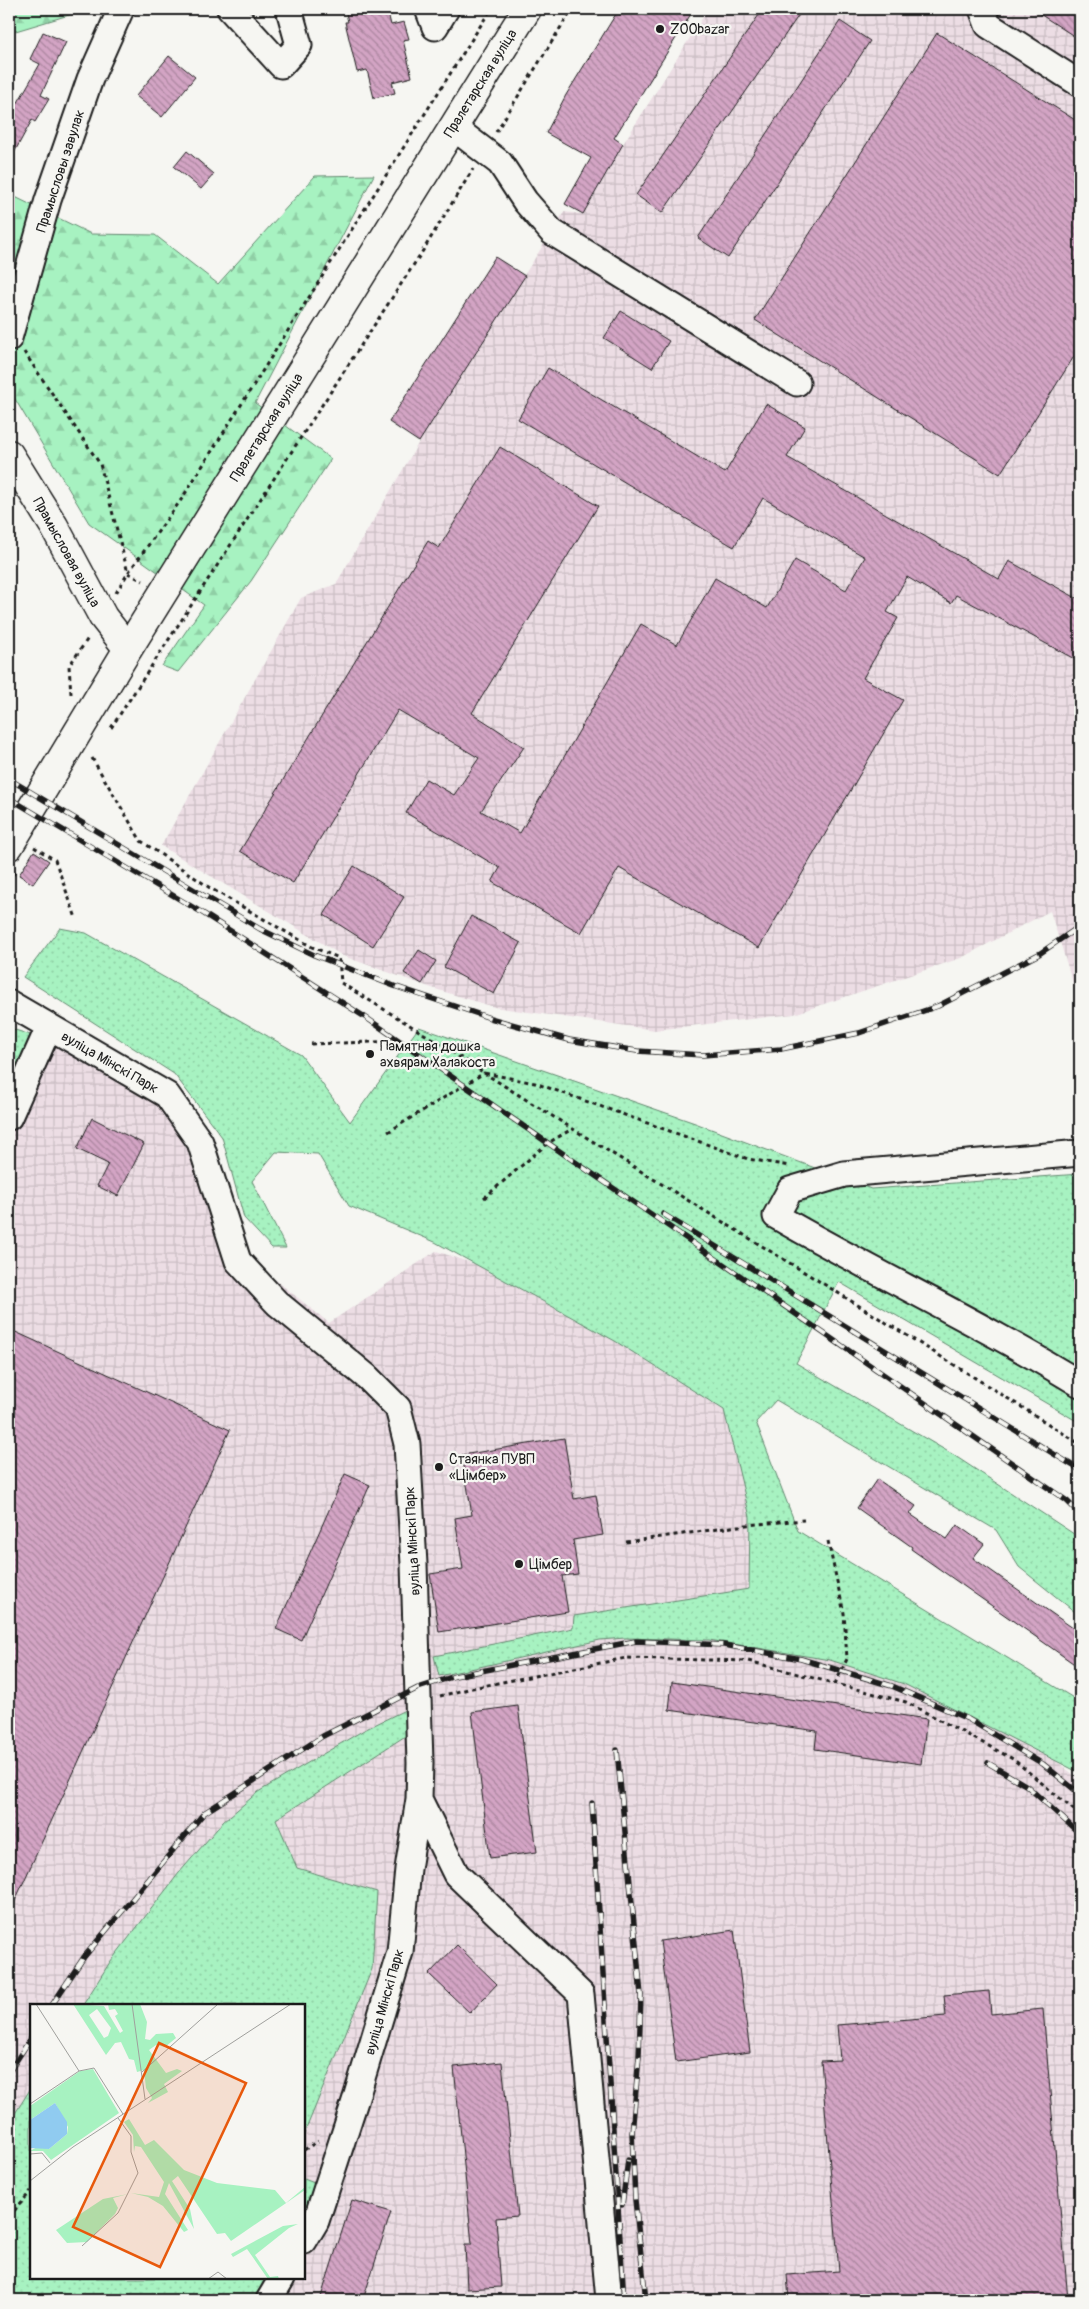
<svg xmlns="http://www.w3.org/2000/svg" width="1089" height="2309" viewBox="0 0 1089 2309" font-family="Pangolin,sans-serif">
<defs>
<pattern id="industrial-grid" width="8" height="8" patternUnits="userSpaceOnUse" patternTransform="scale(1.25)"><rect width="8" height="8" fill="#ecdde4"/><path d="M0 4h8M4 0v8" fill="none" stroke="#cabdc3"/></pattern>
<pattern id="grass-dots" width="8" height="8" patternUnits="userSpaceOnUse" patternTransform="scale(1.25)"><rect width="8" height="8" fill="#a7f2c1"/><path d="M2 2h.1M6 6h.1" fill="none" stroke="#8fcfa5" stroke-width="1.8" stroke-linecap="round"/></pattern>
<pattern id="forest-firs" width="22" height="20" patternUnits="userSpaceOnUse" patternTransform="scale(1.25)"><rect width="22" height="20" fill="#a7f2c1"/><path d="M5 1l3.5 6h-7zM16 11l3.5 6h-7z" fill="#8fcfa5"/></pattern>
<pattern id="building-back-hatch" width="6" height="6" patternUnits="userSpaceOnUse" patternTransform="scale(1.25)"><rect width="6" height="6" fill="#d3a4c4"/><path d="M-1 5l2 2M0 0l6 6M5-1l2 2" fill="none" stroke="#aa859e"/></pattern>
</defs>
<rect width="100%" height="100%" fill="#f6f6f2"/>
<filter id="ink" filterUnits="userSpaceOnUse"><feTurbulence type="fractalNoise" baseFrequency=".02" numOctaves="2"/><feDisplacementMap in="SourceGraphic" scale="10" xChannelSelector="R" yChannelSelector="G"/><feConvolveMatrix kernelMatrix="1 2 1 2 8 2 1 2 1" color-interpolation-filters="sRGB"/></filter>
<g filter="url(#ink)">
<path fill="url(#industrial-grid)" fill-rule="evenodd" d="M 708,9 L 1080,9 L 1080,1005 L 1050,911 L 961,958 L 794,1014 L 655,1030 L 494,1007 L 432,988 L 343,956 L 161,846 L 301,598 L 336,584 L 419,442 L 564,212 L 583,214 L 623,144 Z
M 57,1019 L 164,1078 L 205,1134 L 247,1257 L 329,1323 L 436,1251 L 513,1277 L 731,1397 L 752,1455 L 762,1620 L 1003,1718 L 1080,1780 L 1080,2300 L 9,2300 L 9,1165 L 11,1160 L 9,1158 L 9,1133 L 28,1079 ZM 31,2005 L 304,2005 L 304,2278 L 31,2278 Z"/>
<path fill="url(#grass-dots)" stroke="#62876e" d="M 60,928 L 86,933 L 301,1055 L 350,1122 L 419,1027 L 695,1123 L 871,1189 L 1080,1174 L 1080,1423 L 839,1282 L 796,1363 L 952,1454 L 1080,1538 L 1080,1616 L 1019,1567 L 996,1530 L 776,1400 L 756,1422 L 798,1531 L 1080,1702 L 1080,1773 L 904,1684 L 830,1660 L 709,1640 L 625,1638 L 600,1640 L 439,1676 L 434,1656 L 573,1628 L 574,1616 L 749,1589 L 750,1517 L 724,1410 L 615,1341 L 435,1242 L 349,1206 L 318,1154 L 276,1152 L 252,1181 L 286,1248 L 272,1248 L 244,1218 L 222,1137 L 174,1074 L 23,977 Z
M 9,1028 L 40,1038 L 9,1097 Z
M 407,1709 L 407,1735 L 276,1819 L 297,1868 L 377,1892 L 372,1969 L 304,2134 L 304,2005 L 83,2005 L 110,1962 L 179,1873 L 223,1822 L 258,1792 L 364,1730 Z
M 31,2088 L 31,2278 L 276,2278 L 265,2300 L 9,2300 L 9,2123 Z
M 304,2179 L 322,2186 L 304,2223 Z"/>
<path fill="url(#forest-firs)" stroke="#62876e" d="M 9,9 L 89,9 L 9,33 Z
M 374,175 L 255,403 L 331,459 L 251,581 L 178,672 L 162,666 L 204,605 L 89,523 L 9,389 L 9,194 L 91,234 L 155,235 L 218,284 L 315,176 Z"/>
<path fill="url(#building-back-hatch)" stroke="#1c1c1c" d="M 345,9 L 387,9 L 391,25 L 404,22 L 409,39 L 403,40 L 412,77 L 392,82 L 395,93 L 374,98 L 367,70 L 357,72 L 345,22 L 348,22 Z
M 619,9 L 694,9 L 614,138 L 623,144 L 583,214 L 565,204 L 591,158 L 546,133 L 566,95 Z
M 763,9 L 803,9 L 662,213 L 636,195 Z
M 1032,9 L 1080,9 L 1080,40 Z
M 840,21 L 870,41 L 728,258 L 698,238 Z
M 43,32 L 66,42 L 41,95 L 49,99 L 35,122 L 32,120 L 9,162 L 9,118 L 40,64 L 30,59 Z
M 937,33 L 1080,123 L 1080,347 L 1000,474 L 755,320 Z
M 169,56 L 195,77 L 162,117 L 136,96 Z
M 187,151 L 214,174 L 201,189 L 174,167 Z
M 495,257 L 525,276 L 419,442 L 389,422 Z
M 621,311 L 669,341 L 652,368 L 604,338 Z
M 548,368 L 725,473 L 766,404 L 805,427 L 787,457 L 999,579 L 1009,561 L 1080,600 L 1080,662 L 956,595 L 951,603 L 907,577 L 887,612 L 898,618 L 863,678 L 903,700 L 759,948 L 619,868 L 581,933 L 492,882 L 500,868 L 406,813 L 426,779 L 454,795 L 479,758 L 398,710 L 293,883 L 240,851 L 428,541 L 439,548 L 500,447 L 598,506 L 472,713 L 524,747 L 481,811 L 520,833 L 641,624 L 677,645 L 715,578 L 767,608 L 795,560 L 846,590 L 865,557 L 763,498 L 734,547 L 518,419 Z
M 34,851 L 49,861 L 33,884 L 19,875 Z
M 354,866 L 404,897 L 373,946 L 324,915 Z
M 471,916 L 521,943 L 494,994 L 444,967 Z
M 419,950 L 436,961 L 422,984 L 404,973 Z
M 92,1118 L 144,1144 L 118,1196 L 97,1186 L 108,1164 L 77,1149 Z
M 9,1329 L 230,1430 L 9,1914 Z
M 564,1438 L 574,1499 L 596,1495 L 603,1535 L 573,1540 L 578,1574 L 562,1576 L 568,1612 L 439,1632 L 430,1574 L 463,1569 L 455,1518 L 472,1515 L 462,1455 Z
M 345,1474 L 370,1485 L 301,1640 L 276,1629 Z
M 877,1479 L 916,1506 L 910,1514 L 947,1539 L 957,1525 L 984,1544 L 973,1558 L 1080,1633 L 1080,1668 L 911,1549 L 912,1547 L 857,1508 Z
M 672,1682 L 927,1719 L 921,1764 L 815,1749 L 817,1731 L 669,1710 Z
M 518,1706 L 537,1852 L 490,1858 L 472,1712 Z
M 734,1930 L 750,2052 L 676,2062 L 660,1941 Z
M 457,1945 L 497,1984 L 470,2013 L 429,1974 Z
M 989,1991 L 991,2014 L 1043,2009 L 1068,2300 L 789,2300 L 787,2275 L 839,2271 L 821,2061 L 840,2060 L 837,2025 L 946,2016 L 944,1995 Z
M 502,2062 L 518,2216 L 496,2218 L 501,2287 L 467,2289 L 465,2244 L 472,2244 L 454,2067 Z
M 352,2200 L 391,2212 L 363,2300 L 320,2300 Z"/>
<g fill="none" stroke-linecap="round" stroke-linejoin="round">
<defs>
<path id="minor" d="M 230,9 L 281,65 L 299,45 L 289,9
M 428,9 L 435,27 L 446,9
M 982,9 L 988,25 L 1080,84
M 453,127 L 500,163 L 525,201 L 552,232 L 797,383
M 9,338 L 48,200 L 90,79 L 121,9
M 9,1003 L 167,1095 L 200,1142 L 238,1261 L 277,1303 L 367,1377 L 398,1408 L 407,1444 L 414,1564 L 420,1763 L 419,1799 L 408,1869 L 400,1952 L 356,2098 L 316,2221 L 304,2241
M 9,1117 L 49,1027
M 1080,1153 L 844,1174 L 790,1190 L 776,1216 C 876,1274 981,1323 1080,1384
M 419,1799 L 456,1874 L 581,1994 L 609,2300
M 269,2300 L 282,2278"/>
<path id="major" d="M 9,454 L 54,526 L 103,617 L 128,649
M 9,846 L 128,649 L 527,9"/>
</defs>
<use href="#minor" stroke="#1c1c1c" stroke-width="29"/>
<use href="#major" stroke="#1c1c1c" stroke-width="31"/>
<path stroke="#1c1c1c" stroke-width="3" stroke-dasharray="4 4" stroke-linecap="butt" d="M 496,132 L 572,9
M 24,352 L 100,464 L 128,573 L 143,581
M 116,593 L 128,573 L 181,500 L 491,9
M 71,694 L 69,666 L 89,637
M 111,728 L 422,252 L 473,169
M 92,758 L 141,841 L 210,888 L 312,947 L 339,958 L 341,983 L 434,1040
M 34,847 L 55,860 L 76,918
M 9,882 L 17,868
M 311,1044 L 434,1040 L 484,1073 L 535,1083 L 748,1159 L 790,1166
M 388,1132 L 484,1073 C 681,1198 882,1318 1080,1444
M 484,1198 L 548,1143 L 572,1129
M 828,1541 L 844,1613 L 847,1659 L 835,1684
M 626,1542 L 746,1525 L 804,1520
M 440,1696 L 472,1688 L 626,1658 L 748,1661 L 906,1702 L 1013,1759 L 1080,1815
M 304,2150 L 318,2141
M 9,2217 L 31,2191"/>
<use href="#minor" stroke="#f6f6f2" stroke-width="25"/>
<use href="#major" stroke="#f6f6f2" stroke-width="28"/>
<defs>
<path id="rail" d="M 9,779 L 260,929 L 314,955 L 394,986 L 490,1018 L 569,1040 L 637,1051 L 703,1055 L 781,1049 L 859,1033 L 938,1006 L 1039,954 L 1080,926
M 9,798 L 201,912 L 368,1019 L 1067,1501 L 1080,1514
M 663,1214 L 1080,1470
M 617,1750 L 641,1995 L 639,2057 L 632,2133 L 635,2200 L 646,2300
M 988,1763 L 1027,1786 L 1080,1834
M 592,1803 L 624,2300
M 52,2005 L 84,1957 L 204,1813 L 323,1736 L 418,1688 L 455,1676 L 636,1641 L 724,1645 L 801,1659 L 892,1686 L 968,1719 L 1043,1764 L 1080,1794
M 9,2072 L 31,2038
M 622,2205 L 628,2160"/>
</defs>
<use href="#rail" stroke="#1c1c1c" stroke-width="5.5"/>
<use href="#rail" stroke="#f6f6f2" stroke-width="4" stroke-dasharray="11" stroke-linecap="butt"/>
</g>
</g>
<g fill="#1c1c1c" stroke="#f6f6f2" stroke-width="2">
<circle cx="660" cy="29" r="5"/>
<circle cx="370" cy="1054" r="5"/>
<circle cx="439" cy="1467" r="5"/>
<circle cx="519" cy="1564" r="5"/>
</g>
<g text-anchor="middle" stroke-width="4.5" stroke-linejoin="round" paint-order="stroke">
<g font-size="14" fill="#1c1c1c" stroke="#f6f6f2" text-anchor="start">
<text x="670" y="34">ZOObazar</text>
<text x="380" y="1051">Памятная дошка<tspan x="380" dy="16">ахвярам Халакоста</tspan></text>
<text x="449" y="1464">Стаянка ПУВП<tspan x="449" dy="16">«Цімбер»</tspan></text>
<text x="529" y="1569">Цімбер</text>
</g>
<g font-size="14" fill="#1c1c1c" stroke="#f6f6f2">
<text transform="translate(480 83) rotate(-58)" y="5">Пралетарская вуліца</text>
<text transform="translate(60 171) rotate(-72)" y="5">Прамысловы завулак</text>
<text transform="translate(266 427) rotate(-58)" y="5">Пралетарская вуліца</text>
<text transform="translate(67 552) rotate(61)" y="5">Прамысловая вуліца</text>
<text transform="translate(110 1062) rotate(30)" y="5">вуліца Мінскі Парк</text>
<text transform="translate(412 1541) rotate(-93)" y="5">вуліца Мінскі Парк</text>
<text transform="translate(384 2002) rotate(-74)" y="5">вуліца Мінскі Парк</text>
</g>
</g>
<g transform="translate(30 2004)">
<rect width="275" height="275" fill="#f6f6f2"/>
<path d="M 99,115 L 115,141 L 124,136 L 154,166 L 187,179 L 245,186 L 256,199 L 275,183 L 275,186 L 201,237 L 195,229 L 187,230 L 148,172 L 142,177 L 160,205 L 164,225 L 139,179 L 135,190 L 158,226 L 154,228 L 133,202 L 118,193 L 101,189 L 129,193 L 134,178 L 111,143 L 105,142 L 104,148 L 103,131 L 94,118 ZM 98,190 L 83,194 L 88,204 L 85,210 L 57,238 L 37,239 L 26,226 L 73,195 ZM 268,220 L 259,224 L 225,251 L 240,273 L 248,272 L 249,275 L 238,275 L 217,245 L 203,253 L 201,250 L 253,222 Z" fill="#a7f2c1"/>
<path d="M 43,0 L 74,2 L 90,29 L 93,27 L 85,12 L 88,10 L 85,5 L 79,6 L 78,0 L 110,0 L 117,18 L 115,35 L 120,36 L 126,30 L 143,29 L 146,34 L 135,43 L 126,41 L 119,46 L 136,69 L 147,65 L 152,67 L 134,80 L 138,88 L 118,99 L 122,94 L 116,84 L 114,66 L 107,68 L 104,56 L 99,55 L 91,38 L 85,39 L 76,51 ZM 67,5 L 81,24 L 78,32 L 74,34 L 59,11 Z" fill="#a7f2c1" fill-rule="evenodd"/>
<path d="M 63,65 L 89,109 L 21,156 L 13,147 L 0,147 L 9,142 L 19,145 L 37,130 L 38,123 L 25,99 L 0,116 L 0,102 L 50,67 Z" fill="#a7f2c1"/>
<path d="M 25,99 L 37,118 L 37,130 L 19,145 L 0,144 L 0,116 Z" fill="#90cbf0"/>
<path fill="none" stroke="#9f9f9c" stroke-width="1" d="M 6,0 L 49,67 L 64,64 L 93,110M 102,0 L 115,95M 112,68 L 188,0M 0,100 L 49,67M 0,150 L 12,149 L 20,159M 0,177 L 43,143 L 261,0M 52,242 L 88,209 L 108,169 L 101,148 L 101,132 L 88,114M 178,275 L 188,268 L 197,275"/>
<path fill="#e8590c" fill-opacity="0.15" stroke="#e8590c" stroke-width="2.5" d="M 129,39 L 216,79 L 130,263 L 43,223 Z"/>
<rect width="275" height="275" fill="none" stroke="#1c1c1c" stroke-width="2.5"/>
</g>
<rect width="1089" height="2309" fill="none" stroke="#f6f6f2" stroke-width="30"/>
<rect x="15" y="15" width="1059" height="2279" fill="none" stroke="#1c1c1c" stroke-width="2" filter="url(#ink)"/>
</svg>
